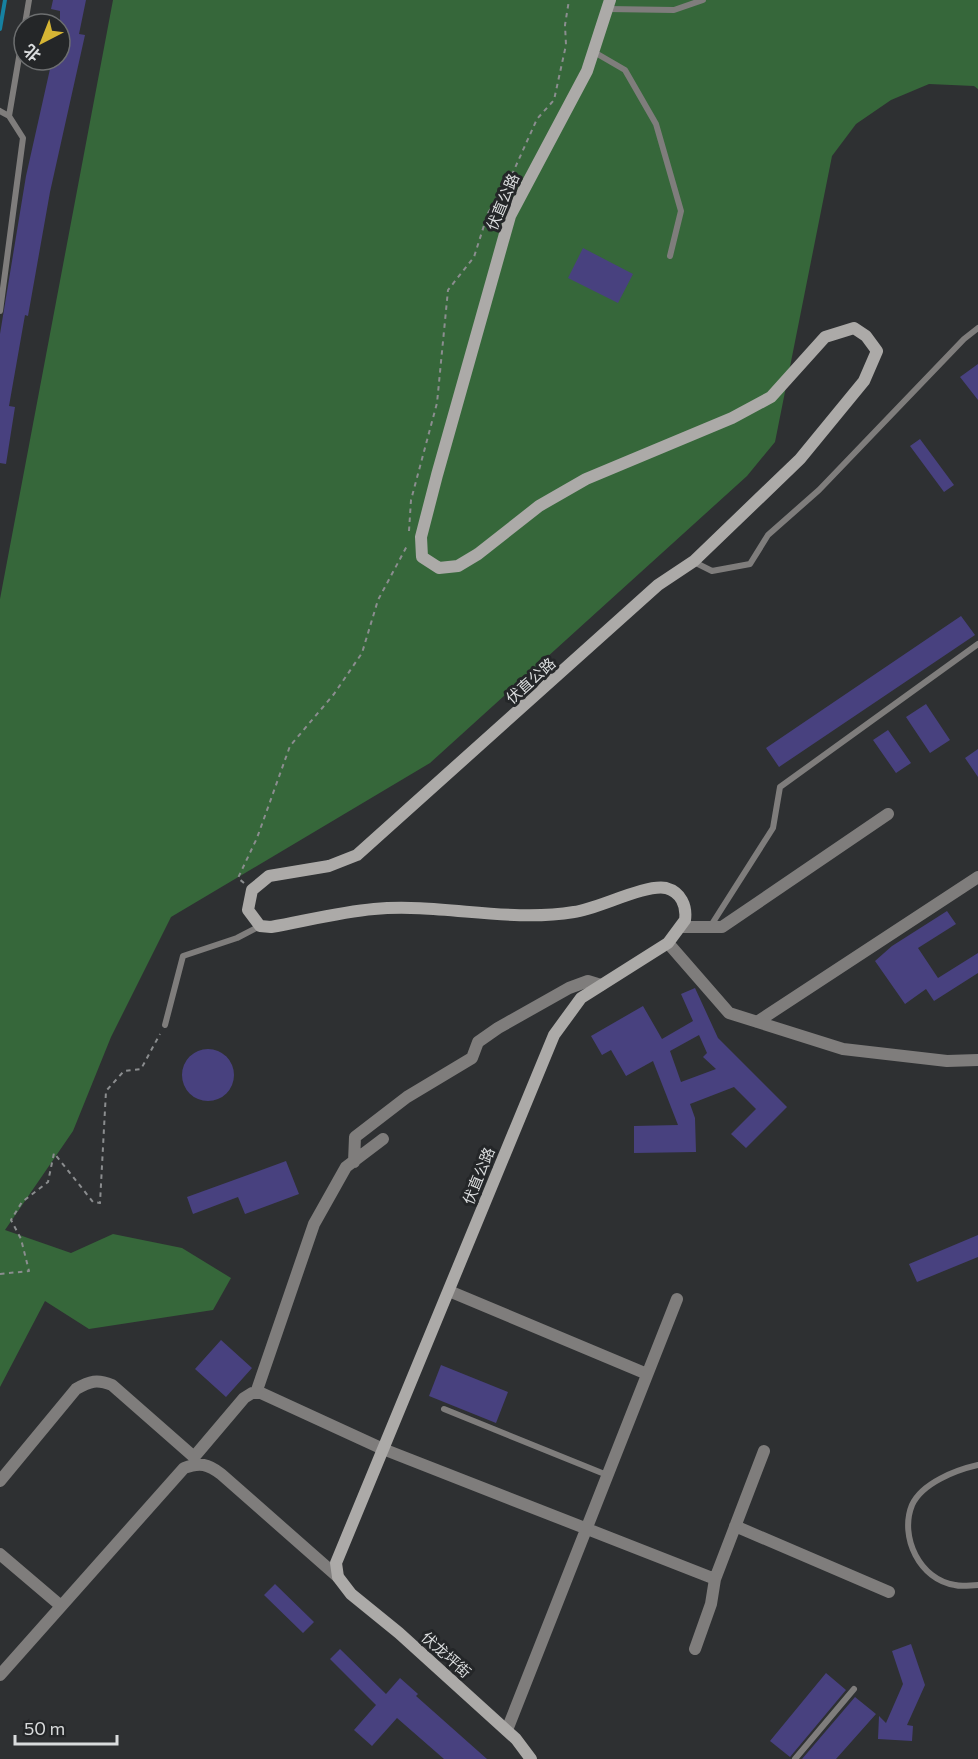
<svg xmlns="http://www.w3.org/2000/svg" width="978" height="1759" viewBox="0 0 978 1759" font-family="Commissioner,'Noto Sans SC',sans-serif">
<rect width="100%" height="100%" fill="#2e3032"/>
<path fill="#36673a" d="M 113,0 L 978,0 L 978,89 L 974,86 L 929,84 L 891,100 L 856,124 L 832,156 L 775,442 L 747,476 L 430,763 L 171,917 L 111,1037 L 73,1131 L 5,1230 L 71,1253 L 113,1234 L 182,1248 L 231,1278 L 213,1310 L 89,1329 L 45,1301 L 0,1387 L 0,599 Z"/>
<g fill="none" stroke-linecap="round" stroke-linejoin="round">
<path stroke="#1681a1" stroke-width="4" d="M 0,29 L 5,0"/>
</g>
<path fill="#48417f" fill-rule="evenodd" d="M 53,0 L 86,0 L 79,34 L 85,35 L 50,192 L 28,316 L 25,315 L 9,406 L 15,407 L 6,464 L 0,463 L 0,334 L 26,176 L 52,60 L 60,60 L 60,11 L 51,9 Z
M 583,248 L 633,274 L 618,303 L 568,278 Z
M 978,364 L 978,400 L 960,377 Z
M 920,439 L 954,485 L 944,492 L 910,446 Z
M 961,616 L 975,635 L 779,767 L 766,748 Z
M 926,704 L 950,740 L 930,753 L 906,717 Z
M 888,730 L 911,763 L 896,773 L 873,740 Z
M 978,749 L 978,777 L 965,758 Z
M 947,911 L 956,924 L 918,948 L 938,978 L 978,953 L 978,973 L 934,1001 L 926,989 L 905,1004 L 875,961 L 892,946 Z
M 695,988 L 718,1038 L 787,1107 L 746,1148 L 731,1134 L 756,1109 L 734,1087 L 690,1104 L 695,1118 L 696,1152 L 634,1153 L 634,1126 L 678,1125 L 653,1061 L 626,1076 L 611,1050 L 602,1055 L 591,1036 L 643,1006 L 662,1039 L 693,1021 L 681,994 ZM 699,1035 L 707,1053 L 703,1057 L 716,1069 L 681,1082 L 670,1051 Z
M182 1075a26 26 0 1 1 52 0a26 26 0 1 1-52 0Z
M 286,1161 L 299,1194 L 245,1214 L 238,1197 L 193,1214 L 187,1197 Z
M 978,1235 L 978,1257 L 917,1282 L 909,1264 Z
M 221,1340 L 252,1368 L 226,1397 L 195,1369 Z
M 441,1365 L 508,1392 L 496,1423 L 429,1396 Z
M 275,1584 L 314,1622 L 303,1633 L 264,1595 Z
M 911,1644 L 925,1685 L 907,1725 L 913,1726 L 912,1741 L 878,1739 L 879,1716 L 886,1723 L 903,1684 L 892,1651 Z
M 340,1649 L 386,1694 L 400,1678 L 418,1694 L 416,1696 L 487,1759 L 444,1759 L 397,1718 L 372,1746 L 354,1730 L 376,1705 L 330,1659 Z
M 826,1673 L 846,1690 L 790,1757 L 770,1741 Z
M 855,1697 L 876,1714 L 836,1759 L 802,1759 Z"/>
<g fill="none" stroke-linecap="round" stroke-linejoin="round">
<path stroke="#8b8d8f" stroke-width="2" stroke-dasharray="4.5 4.5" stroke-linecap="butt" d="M 409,531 L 411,500 L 437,403 L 448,290 L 474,257 L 488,213 L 510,179 L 537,119 L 554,100 L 566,45 L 565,25 L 569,0
M 244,883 L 238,878 L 257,838 L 290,746 L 334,694 L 362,653 L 378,600 L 408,544
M 0,1274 L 29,1271 L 21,1239 L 11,1220 L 22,1202 L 48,1182 L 54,1153 L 93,1202 L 100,1203 L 106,1091 L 124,1071 L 141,1069 L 160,1034"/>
<path stroke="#7f7d7c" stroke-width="6" d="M 608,9 L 674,10 L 703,0
M 25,24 L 29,0
M 594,52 L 625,70 L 656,124 L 681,211 L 670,256
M 0,111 L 9,116 L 24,28
M 0,311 L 23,138 L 9,116
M 694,562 L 712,571 L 750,564 L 768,535 L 819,490 L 964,339 L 978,328
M 710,927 L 773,828 L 780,787 L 978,644
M 165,1025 L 183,956 L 237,938 L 260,926
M 444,1409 L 607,1475
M 978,1465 C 956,1470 922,1483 912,1505 C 899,1537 920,1580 955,1585 C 962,1587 971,1585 978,1585
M 795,1759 L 854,1689"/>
<path stroke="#7f7d7c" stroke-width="12" d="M 682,927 L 722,927 L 888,814
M 668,943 L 729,1013 L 843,1049 L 947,1061 L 978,1060
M 757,1022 L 978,877
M 354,1162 L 355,1137 L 407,1097 L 472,1058 L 478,1042 L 498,1028 L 569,988 L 588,981 L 601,985
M 449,1291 L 647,1374
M 256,1393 L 314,1224 L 346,1167 L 383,1139
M 195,1464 L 194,1457 L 244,1398 L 252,1393 L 261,1393 L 383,1449 L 715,1579 L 764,1451
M 0,1481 L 76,1389 C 90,1381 97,1379 112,1385 L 194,1457
M 735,1526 L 889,1592
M 0,1554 L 61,1606
M 695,1649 L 711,1604 L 715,1579
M 0,1675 L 184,1468 C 200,1462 208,1464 221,1474 L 338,1577
M 507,1730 L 677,1299"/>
<path stroke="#acaaa8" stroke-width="12" d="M 531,1759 L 516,1739 L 399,1633 L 351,1594 L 338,1577 L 336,1563 L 554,1035 L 581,998 L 668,943 L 685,920 C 687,906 681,892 666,888 C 644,884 598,909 574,912 C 508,923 441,903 374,909 C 340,912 305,921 271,927 L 260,926 L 248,910 L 252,890 L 269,876 L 329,866 L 357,855 L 658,585 L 694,561 L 800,459 L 864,381 L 877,351 L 866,336 L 854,328 L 825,337 L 771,397 L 732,418 L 586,479 L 539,506 L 478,554 L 458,566 L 439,568 L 422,557 L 421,537 L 437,475 L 510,216 L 587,71 L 610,0"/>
</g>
<g text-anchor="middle" stroke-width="6" stroke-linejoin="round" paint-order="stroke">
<g font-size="15" fill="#dadcdd" stroke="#242628">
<text transform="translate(503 202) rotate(-67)" y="5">伏直公路</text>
<text transform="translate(531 681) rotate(-42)" y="5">伏直公路</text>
<text transform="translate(479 1176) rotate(-68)" y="5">伏直公路</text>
<text transform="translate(446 1655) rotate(42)" y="5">伏龙坪街</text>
</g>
</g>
<g transform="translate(42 42) rotate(222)"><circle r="28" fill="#242628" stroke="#6d6f70" stroke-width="1.5"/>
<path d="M0-4.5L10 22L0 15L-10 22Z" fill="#d6b534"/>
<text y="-9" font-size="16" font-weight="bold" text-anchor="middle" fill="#dadcdd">北</text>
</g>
<path d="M15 1735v9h102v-9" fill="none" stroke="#dadcdd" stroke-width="3"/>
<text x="24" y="1735" font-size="18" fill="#dadcdd" stroke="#242628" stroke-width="4.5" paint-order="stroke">50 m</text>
</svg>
